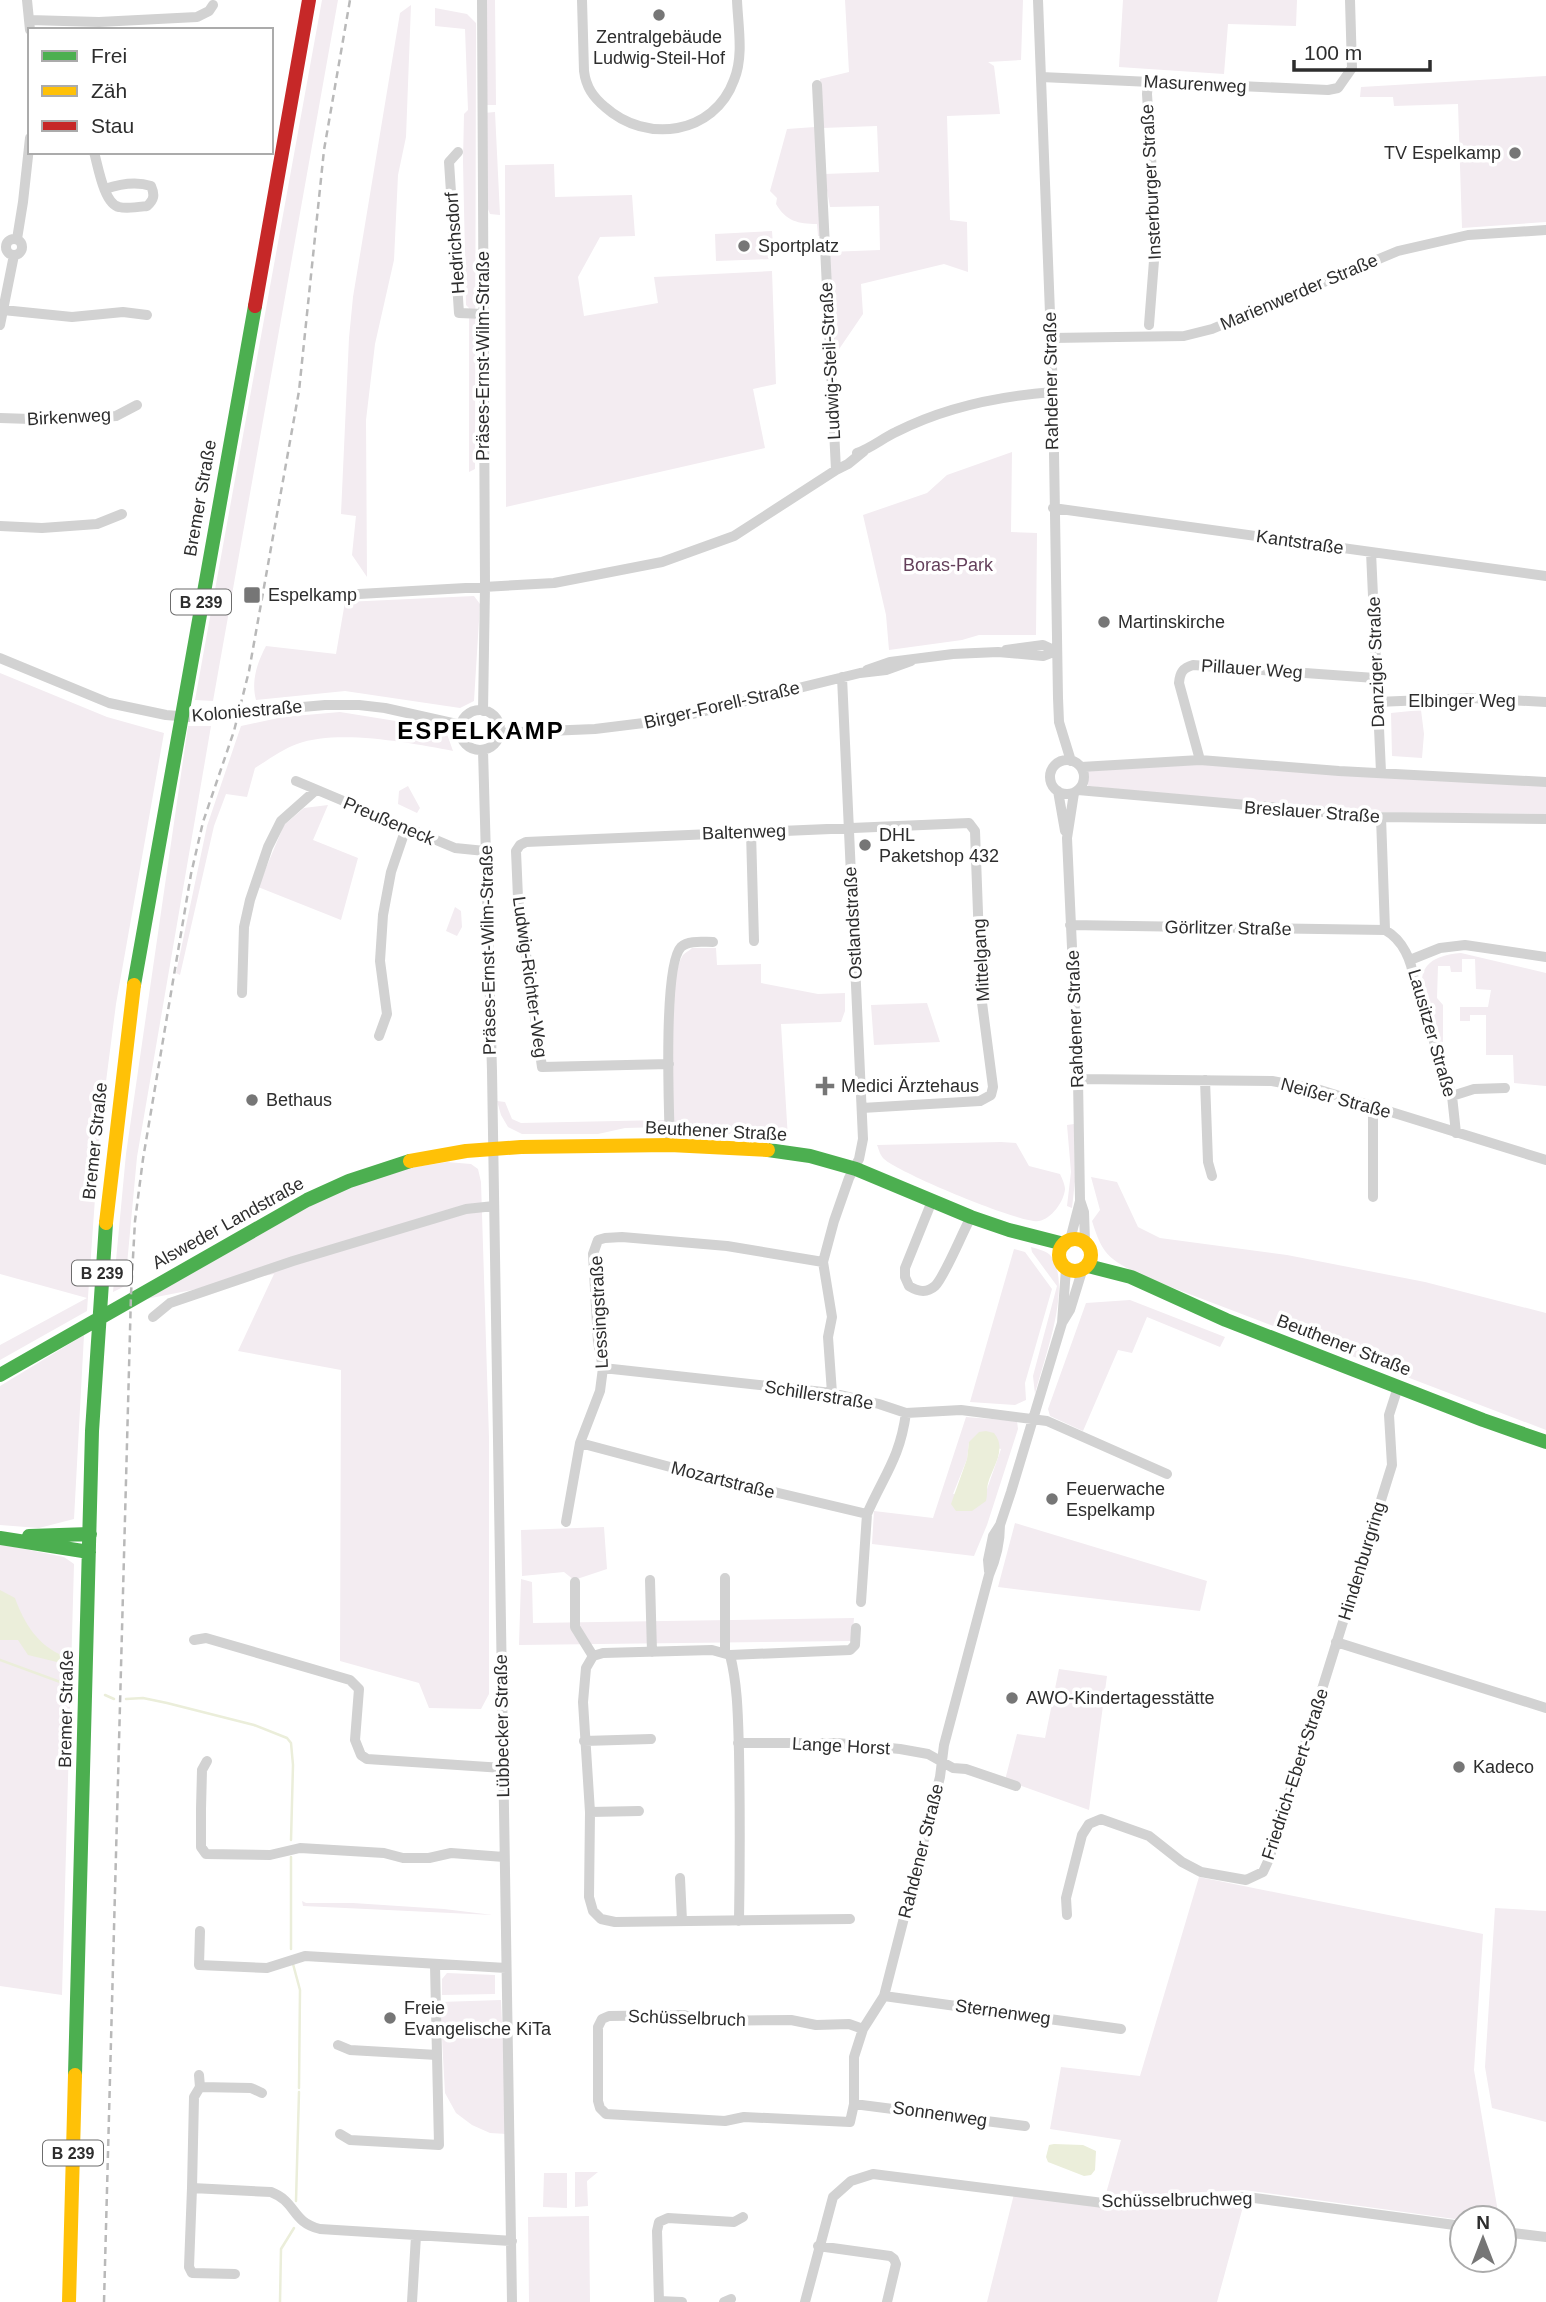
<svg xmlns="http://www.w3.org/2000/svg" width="1546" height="2302" viewBox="0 0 1546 2302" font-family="Helvetica,sans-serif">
<rect width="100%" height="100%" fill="#fff"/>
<path fill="#f3ecf1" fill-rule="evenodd" d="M 322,0 L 338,0 L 213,701 L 195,700 Z
M 487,0 L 495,0 L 496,105 L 485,105 Z
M 845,0 L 1023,0 L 1021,60 L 988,62 L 994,66 L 1000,114 L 947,116 L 950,220 L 967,222 L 968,272 L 944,264 L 861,284 L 863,314 L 833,358 L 828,252 L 880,250 L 879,206 L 830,207 L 824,174 L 879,172 L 877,126 L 822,128 L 820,79 L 849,72 Z
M 1123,0 L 1297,0 L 1296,26 L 1228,24 L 1224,74 L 1119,67 Z
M 411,5 L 406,137 L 398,175 L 394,260 L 375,344 L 366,420 L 367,577 L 352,555 L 356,516 L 341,514 L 349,338 L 353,297 L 400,13 Z
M 435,8 L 467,14 L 476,23 L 475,469 L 469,472 L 469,308 L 466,305 L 463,161 L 464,114 L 468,110 L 465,29 L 435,26 Z
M 1546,76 L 1546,222 L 1462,228 L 1458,104 L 1394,106 L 1393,97 L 1360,97 L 1361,87 Z
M 495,112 L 500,215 L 490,214 L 488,209 L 484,113 Z
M 815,127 L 823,236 L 818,236 L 817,224 C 798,224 786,221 776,204 L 777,198 L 770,191 L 787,129 Z
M 554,164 L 555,197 L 632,195 L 635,236 L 600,237 L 578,277 L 584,316 L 658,303 L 654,277 L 772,271 L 776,384 L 753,389 L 765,448 L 506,507 L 505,165 Z
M 772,231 L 774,259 L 716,261 L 715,234 Z
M 1012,452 L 1011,532 L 1037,533 L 1036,635 L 979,635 L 962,640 L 889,650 L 886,615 L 863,515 L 927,493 L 947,475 Z
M 474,596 L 480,604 L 474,701 L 460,708 L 345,691 L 256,700 C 251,681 257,663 266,646 L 336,654 L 345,602 Z
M 0,673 L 107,717 L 164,733 L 116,1004 L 100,1128 L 87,1311 L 0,1360 L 0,1345 L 87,1298 L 0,1274 Z
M 1421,710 L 1424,734 L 1422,758 L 1392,756 L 1391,713 Z
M 340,712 L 402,722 L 447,734 L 453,751 C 410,743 339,729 297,744 C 283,749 268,760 255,768 L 247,797 L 226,794 L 214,826 L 180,975 L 176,973 L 207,826 L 241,726 L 283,717 Z
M 188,726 L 211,726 L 137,1157 L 125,1286 L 113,1292 L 126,1154 Z
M 1196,763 L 1546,785 L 1546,814 L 1348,812 L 1088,786 L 1088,769 Z
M 408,786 L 420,808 L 417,813 L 398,804 L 399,791 Z
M 328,805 L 313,840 L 358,858 L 341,920 L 258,887 L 284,825 L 304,808 Z
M 455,907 L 461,911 L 462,927 L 457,936 L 446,931 Z
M 692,948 L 716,948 L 717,965 L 761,964 L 761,983 L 818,994 L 845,993 L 845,1011 L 841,1022 L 781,1024 L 788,1139 L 673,1129 C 673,1094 666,981 683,955 C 685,953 690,950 692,948 Z
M 1461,953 L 1546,973 L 1546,1086 L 1514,1083 L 1513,1055 L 1486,1055 L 1486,1015 L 1470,1015 L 1470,1021 L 1460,1021 L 1460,1007 L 1488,1007 L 1491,990 L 1476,989 L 1475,959 L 1462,959 L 1462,972 L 1451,972 L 1450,966 L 1438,966 L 1437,998 L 1443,1005 L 1443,1042 L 1440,1042 C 1427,1003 1398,958 1461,953 Z
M 927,1003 L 940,1042 L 874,1045 L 871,1005 Z
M 497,1101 L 505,1102 L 512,1119 L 521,1123 L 665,1120 L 664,1127 L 625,1128 L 598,1134 L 522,1134 L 508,1127 L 501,1115 Z
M 1074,1124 L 1075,1181 L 1072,1208 L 1067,1206 L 1071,1172 L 1067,1125 Z
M 1001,1142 L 1016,1143 L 1029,1166 L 1060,1174 C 1062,1178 1065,1185 1065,1189 C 1064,1202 1051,1219 1039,1221 C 1021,1224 899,1173 884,1159 C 880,1155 879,1150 877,1145 Z
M 447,1162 L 471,1164 L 478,1169 L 481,1182 L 489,1438 L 489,1694 L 481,1709 L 429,1708 L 419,1683 L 340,1661 L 341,1370 L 238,1351 L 274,1274 L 146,1299 L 308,1202 L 404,1169 Z
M 1091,1177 L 1117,1182 L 1138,1227 L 1160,1238 L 1287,1255 L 1425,1282 L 1546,1313 L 1546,1430 L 1142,1276 C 1110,1259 1103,1257 1092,1221 L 1100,1210 Z
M 1031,1247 C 1038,1249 1047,1251 1051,1256 C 1073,1286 1043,1361 1035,1394 L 1033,1376 L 1057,1286 L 1032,1252 Z
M 1014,1249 L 1025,1252 L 1052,1289 L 1025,1383 L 1026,1400 L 1015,1405 L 970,1402 Z
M 1130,1300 L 1225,1337 L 1220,1347 L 1147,1317 L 1132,1353 L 1118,1350 L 1083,1431 L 1050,1416 L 1048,1409 L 1086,1303 Z
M 84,1335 L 74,1519 L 39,1528 L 0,1525 L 0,1386 Z
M 966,1417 L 1017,1421 L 1018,1429 L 987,1525 L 974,1556 L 872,1544 L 874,1511 L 933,1518 ZM 969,1442 L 1001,1449 L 987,1489 L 953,1494 L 967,1459 Z
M 1015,1523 L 1207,1581 L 1200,1611 L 998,1587 Z
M 604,1527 L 607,1569 L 574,1580 L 564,1572 L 522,1576 L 521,1530 Z
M 0,1544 L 64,1557 L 74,1564 L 62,1995 L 0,1986 Z
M 521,1579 L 532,1582 L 533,1623 L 854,1618 L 852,1641 L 519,1645 Z
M 1059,1669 L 1107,1676 L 1089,1810 L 1005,1780 L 1017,1734 L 1045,1738 Z
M 1199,1877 L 1483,1934 L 1474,2070 L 1499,2218 L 1462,2220 L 1244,2190 L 1105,2197 L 1121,2140 L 1050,2129 L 1061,2067 L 1140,2076 Z
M 302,1901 L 306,1903 L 353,1903 L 444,1909 L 493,1915 L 303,1906 Z
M 1495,1908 L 1546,1911 L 1546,2122 L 1492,2108 L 1485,2067 Z
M 447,1973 L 495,1975 L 495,1994 L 442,1995 L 442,1979 Z
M 501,2000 L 507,2134 L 490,2133 L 472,2125 L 456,2113 L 445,2093 L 440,2002 Z
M 575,2172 L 598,2172 L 587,2181 L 588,2206 L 575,2207 Z
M 544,2173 L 567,2173 L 567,2208 L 543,2207 Z
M 1014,2194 L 1110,2206 L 1244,2203 L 1217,2302 L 987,2302 Z
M 589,2216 L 590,2302 L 529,2302 L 528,2217 Z"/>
<path fill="#ebeeda" d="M 986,1431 L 994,1433 C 1009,1451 989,1470 987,1489 C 987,1493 987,1497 986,1501 L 972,1511 L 956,1511 L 951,1504 L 967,1459 L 969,1442 L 979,1432 Z
M 0,1590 L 15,1598 C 24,1623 38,1646 64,1656 L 61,1663 L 28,1655 L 18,1640 L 0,1640 Z
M 1054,2144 L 1083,2145 L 1096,2151 L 1095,2170 L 1091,2175 L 1084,2176 L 1048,2162 L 1046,2157 L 1049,2145 Z"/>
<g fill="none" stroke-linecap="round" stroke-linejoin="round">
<path stroke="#ebeeda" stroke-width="2.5" d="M 0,1660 L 63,1683
M 105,1695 L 114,1699
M 126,1699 L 143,1698 L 167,1703 L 254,1725 L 287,1738 L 291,1743 L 293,1765 L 291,1840
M 291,1949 L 291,1857
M 293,1964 L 300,1990 L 299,2088
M 296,2201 L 299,2092
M 280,2302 L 281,2249 L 294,2228"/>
<path stroke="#d2d2d2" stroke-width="10" d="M 27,0 L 30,30
M 482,0 L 485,586 L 483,711
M 582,0 L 584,71 C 586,87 593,97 605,107 C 646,144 714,135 734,80 C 744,56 738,26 737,0
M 1038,0 L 1053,392 L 1058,698 L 1059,722 L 1071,761
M 29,20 L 99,22 L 197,17 L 209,11 L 213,5
M 1041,77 L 1328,90 L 1338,88 L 1352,68 L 1350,0
M 1148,82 L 1147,94 L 1156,235 L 1149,325
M 817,85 L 836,470
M 94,152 C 98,166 104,204 119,207 C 127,209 139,207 147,206 C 154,200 155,195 151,186 C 135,181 120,184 105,189
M 458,152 L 449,162 L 459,313 L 484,314
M6 247a8 8 0 1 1 16 0a8 8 0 1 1-16 0Z
M 17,239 L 23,202 L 30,138
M 3,310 L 72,317 L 123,312 L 147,315
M 0,325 L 14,255
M 1051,338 L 1184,336 L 1212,329 L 1398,251 L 1468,235 L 1546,230
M 0,418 L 62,420 L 116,416 L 137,405
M 857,453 C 871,448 883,438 896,432 C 945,407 999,396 1053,392
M 1053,508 L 1546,576
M 0,526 L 42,528 L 97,524 L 122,514
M 1371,552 L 1381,772
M 341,595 L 554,583 L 662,562 L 734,536 L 836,470 L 848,464 L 864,451
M 1006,650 L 1043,645 L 1056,651
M 0,658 L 109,703 L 166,715 L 189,717 L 325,705 L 359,705 L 385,708 L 461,725
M 867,670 L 890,662 L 953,654 L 998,652 L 1043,656 L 1056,651
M 1377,702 L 1472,698 L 1546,702
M460 730a20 20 0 1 1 40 0a20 20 0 1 1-40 0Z
M 499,733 L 595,729 L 668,720 L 860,673 L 886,670 L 911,661
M 483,750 L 492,1071 L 512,2302
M 1200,760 L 1179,683 C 1180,672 1183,668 1193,665 L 1375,678
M1050 777a17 17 0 1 1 34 0a17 17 0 1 1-34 0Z
M 1081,767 L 1200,760 L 1339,771 L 1546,782
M 296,781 L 455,848 L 485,851
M 1078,790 L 1381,817 L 1546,819
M 1058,791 L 1065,831
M 1074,793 L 1067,838 L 1078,1079 L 1080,1200 L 1084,1212 L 1085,1242
M 1381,817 L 1385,930
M 751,832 L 754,941
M 1070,925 L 1385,930 C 1403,940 1412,961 1414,981 L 1452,1096 L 1456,1133
M 1410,960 L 1440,948 L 1465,945 L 1546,957
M 242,993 L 244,927 L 250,900 L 268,847 L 281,821 L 316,790
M 379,1036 L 387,1014 L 380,961 L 383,915 L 391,872 L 406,828
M 669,1064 L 542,1067 L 518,898 L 516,851 L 520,845 L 526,842 L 969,823 L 975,831 L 981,995 L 993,1087 L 991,1095 L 980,1101 L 862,1108
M 1078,1079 L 1272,1081 L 1320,1090 L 1546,1160
M 1205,1080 L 1208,1162 L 1212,1176
M 1452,1096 L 1474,1089 L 1505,1088
M 1373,1107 L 1373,1197
M 670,1145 C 669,1113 663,965 681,947 C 689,940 702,942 713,942
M 932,1201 L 905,1268 L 905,1277 L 909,1286 C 917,1291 926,1294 935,1286 C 944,1278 963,1231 971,1217
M 1070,1240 L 1080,1201
M 153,1317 L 170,1303 L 293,1261 L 466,1209 L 494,1206
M 1062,1323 L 1070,1310 L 1082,1271
M 603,1368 L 832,1393 L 879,1404 L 906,1413 L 961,1410 L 1047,1421 L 1167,1474
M 832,1393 L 828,1337 L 832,1317 L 823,1262 L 834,1221 L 849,1178 L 859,1159 L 863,1139 L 842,677
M 580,1443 L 689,1472 L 867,1514 C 884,1475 900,1458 906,1413
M 566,1522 L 580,1443 L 600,1391 L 603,1368 L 598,1342 L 593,1254 L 598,1240 L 605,1238 L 622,1237 L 727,1246 L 823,1262
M 989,1571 L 988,1560 L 993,1536 L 1000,1525 L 1011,1492 L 1062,1323 L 1066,1269
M 725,1578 L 725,1653
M 650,1580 L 652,1652
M 575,1582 L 575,1627 L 593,1656
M 861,1602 L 867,1514
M 194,1640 L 206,1638 L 350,1680 L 359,1689 L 355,1740 L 361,1755 L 367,1759 L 503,1768
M 1336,1642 L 1546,1708
M 730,1655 C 738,1686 738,1720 739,1752 C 740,1809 740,1864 739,1921
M 584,1741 L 651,1739
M 738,1743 L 837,1743 L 900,1749 L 928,1754 L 953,1768 L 966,1769 L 1016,1786
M 207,1761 L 202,1770 L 201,1809 L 201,1847 L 206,1854 L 270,1855 L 300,1848 L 384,1853 L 403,1858 L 429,1858 L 451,1853 L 504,1857
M 590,1812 L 639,1811
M 680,1878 L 682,1921
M 1067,1915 L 1066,1898 L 1082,1835 L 1089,1824 L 1101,1819 L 1149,1836 L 1182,1862 L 1201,1872 L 1246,1880 L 1263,1872 L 1269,1859 L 1392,1465 L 1389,1415 L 1398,1387
M 850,1919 L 615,1922 L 601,1919 L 593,1911 L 589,1897 L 590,1812 L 583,1702 L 586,1668 L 593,1656 L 603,1653 L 712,1650 L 730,1655 L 850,1650 L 855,1645 L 856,1628
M 200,1931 L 199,1965 L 267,1968 L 305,1956 L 506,1968
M 884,1996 L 1121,2029
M 863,2029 L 849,2024 L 816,2025 L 791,2020 L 703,2021 L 684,2015 L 609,2016 L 602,2019 L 598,2027 L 598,2101 L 600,2108 L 606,2114 L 725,2121 L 744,2117 L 850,2122 L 854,2104 L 854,2057 L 863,2029 L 884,1996 L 940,1777 L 944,1745 L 989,1575 C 996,1559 1000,1543 1000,1525
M 338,2045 L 350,2050 L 437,2055
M 199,2075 L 200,2087 L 194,2097 L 192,2188 L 271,2192 C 297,2202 291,2222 320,2229 L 512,2241
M 200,2087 L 251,2088 L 262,2093
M 854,2104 L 1025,2126
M 340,2134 L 350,2140 L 439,2145 L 435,1965
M 192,2188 L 189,2267 L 192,2273 L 235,2274
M 1504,2232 L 1546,2237
M 818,2246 L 890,2256 L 894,2259 L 896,2264 L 887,2302
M 659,2301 L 682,2302
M 412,2302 L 416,2236
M 659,2302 L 657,2231 L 659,2222 L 668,2218 L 734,2222 L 743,2217
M 724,2302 L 731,2299
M 805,2302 L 833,2197 L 851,2181 L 873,2174 L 1111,2204 L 1247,2197 L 1462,2226"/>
<path stroke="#4caf50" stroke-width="14" d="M 134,985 L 255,306
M 768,1150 L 810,1156 L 856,1169 L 971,1217 L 1009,1230 L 1064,1244
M 1088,1266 L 1131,1277 L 1226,1320 L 1483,1420 L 1546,1442
M 0,1375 L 307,1200 L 349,1181 L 410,1161
M 29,1536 L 90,1534
M 0,1538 L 89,1552
M 75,2075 L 92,1431 L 106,1223"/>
<path stroke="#ffc107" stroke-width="14" d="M 410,1161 L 466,1151 L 521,1147 L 670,1145 L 768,1150
M 106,1223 L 134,985
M1059 1255a16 16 0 1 1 32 0a16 16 0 1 1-32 0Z
M 69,2302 L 75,2075"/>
<path stroke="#c62828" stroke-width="14" d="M 255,306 L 309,0"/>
<path stroke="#b9b9b9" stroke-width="2.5" stroke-dasharray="7 5" stroke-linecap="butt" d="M 104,2302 L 131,1294 L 135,1221 L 143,1159 L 191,874 L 203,822 L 234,731 L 249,671 L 299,391 L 324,150 L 350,0"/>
</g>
<g fill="#767676" stroke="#fff" stroke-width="2.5">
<circle cx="659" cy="15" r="7"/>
<circle cx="1515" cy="153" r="7"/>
<circle cx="744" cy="246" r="7"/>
<rect x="243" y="586" width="18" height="18" rx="3.5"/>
<circle cx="1104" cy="622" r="7"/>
<circle cx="865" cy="845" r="7"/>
<path d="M821.5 1075.5h7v7h7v7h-7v7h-7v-7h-7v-7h7z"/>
<circle cx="252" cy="1100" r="7"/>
<circle cx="1052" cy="1499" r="7"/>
<circle cx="1012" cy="1698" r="7"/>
<circle cx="1459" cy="1767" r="7"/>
<circle cx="390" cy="2018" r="7"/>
</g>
<g text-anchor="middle" stroke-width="7" stroke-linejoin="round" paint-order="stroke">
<g fill="#fff" stroke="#6c6c6c" stroke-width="2">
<rect x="171" y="589.5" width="60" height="25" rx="5"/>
<rect x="72" y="1260.5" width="60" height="25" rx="5"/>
<rect x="43" y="2140.5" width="60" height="25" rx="5"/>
</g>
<g font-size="16" font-weight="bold" fill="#2d2d2d">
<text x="201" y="608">B 239</text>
<text x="102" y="1279">B 239</text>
<text x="73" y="2159">B 239</text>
</g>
<g font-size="18" fill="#2d2d2d" stroke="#fff" text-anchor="start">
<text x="659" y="43" text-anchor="middle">Zentralgebäude<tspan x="659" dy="21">Ludwig-Steil-Hof</tspan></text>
<text x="1501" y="159" text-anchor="end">TV Espelkamp</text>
<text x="758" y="252">Sportplatz</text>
<text x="268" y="601">Espelkamp</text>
<text x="1118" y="628">Martinskirche</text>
<text x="879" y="841">DHL<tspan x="879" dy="21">Paketshop 432</tspan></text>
<text x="841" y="1092">Medici Ärztehaus</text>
<text x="266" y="1106">Bethaus</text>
<text x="1066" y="1495">Feuerwache<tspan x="1066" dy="21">Espelkamp</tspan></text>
<text x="1026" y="1704">AWO-Kindertagesstätte</text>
<text x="1473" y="1773">Kadeco</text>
<text x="404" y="2014">Freie<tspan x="404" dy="21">Evangelische KiTa</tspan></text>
</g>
<g font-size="18" fill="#2d2d2d" stroke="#fff">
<text transform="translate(1195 84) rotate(3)" y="6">Masurenweg</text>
<text transform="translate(1151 182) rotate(-93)" y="6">Insterburger Straße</text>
<text transform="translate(455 243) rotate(-94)" y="6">Hedrichsdorf</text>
<text transform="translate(1299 292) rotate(-23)" y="6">Marienwerder Straße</text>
<text transform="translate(483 356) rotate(-90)" y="6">Präses-Ernst-Wilm-Straße</text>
<text transform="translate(830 361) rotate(-93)" y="6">Ludwig-Steil-Straße</text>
<text transform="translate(1051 381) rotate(-91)" y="6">Rahdener Straße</text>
<text transform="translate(69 417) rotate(-3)" y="6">Birkenweg</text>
<text transform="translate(200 498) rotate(-80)" y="6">Bremer Straße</text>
<text transform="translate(1300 542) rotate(8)" y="6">Kantstraße</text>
<text transform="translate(1376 662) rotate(-92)" y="6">Danziger Straße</text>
<text transform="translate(1252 669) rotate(4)" y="6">Pillauer Weg</text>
<text x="1462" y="707">Elbinger Weg</text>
<text transform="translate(722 705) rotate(-13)" y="6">Birger-Forell-Straße</text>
<text transform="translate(247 711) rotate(-5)" y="6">Koloniestraße</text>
<text transform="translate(1312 812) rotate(4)" y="6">Breslauer Straße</text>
<text transform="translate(389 821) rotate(23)" y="6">Preußeneck</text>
<text transform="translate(744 832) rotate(-2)" y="6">Baltenweg</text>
<text transform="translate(853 923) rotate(-93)" y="6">Ostlandstraße</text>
<text transform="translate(1228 928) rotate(1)" y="6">Görlitzer Straße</text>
<text transform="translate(488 950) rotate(-91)" y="6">Präses-Ernst-Wilm-Straße</text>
<text transform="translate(981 960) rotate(-93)" y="6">Mittelgang</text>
<text transform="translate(530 977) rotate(82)" y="6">Ludwig-Richter-Weg</text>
<text transform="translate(1075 1019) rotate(-92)" y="6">Rahdener Straße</text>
<text transform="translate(1432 1033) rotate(74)" y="6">Lausitzer Straße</text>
<text transform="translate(1336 1098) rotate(15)" y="6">Neißer Straße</text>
<text transform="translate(716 1131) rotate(3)" y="6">Beuthener Straße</text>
<text transform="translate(95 1141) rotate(-84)" y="6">Bremer Straße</text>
<text transform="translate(228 1223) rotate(-29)" y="6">Alsweder Landstraße</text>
<text transform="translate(599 1312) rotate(-93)" y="6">Lessingstraße</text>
<text transform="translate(1344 1345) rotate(21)" y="6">Beuthener Straße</text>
<text transform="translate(819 1395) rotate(9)" y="6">Schillerstraße</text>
<text transform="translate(723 1480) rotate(14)" y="6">Mozartstraße</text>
<text transform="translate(1362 1561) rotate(-73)" y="6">Hindenburgring</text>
<text transform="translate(66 1709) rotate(-89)" y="6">Bremer Straße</text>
<text transform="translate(502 1726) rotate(-91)" y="6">Lübbecker Straße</text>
<text transform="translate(841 1746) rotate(3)" y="6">Lange Horst</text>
<text transform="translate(1295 1774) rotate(-72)" y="6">Friedrich-Ebert-Straße</text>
<text transform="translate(921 1851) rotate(-76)" y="6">Rahdener Straße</text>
<text transform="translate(1003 2012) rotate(8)" y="6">Sternenweg</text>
<text transform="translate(687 2018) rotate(2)" y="6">Schüsselbruch</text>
<text transform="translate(940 2114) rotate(8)" y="6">Sonnenweg</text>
<text transform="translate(1177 2200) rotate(-1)" y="6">Schüsselbruchweg</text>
</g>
<g font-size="18" fill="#633f5a" stroke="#fff">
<text x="948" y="571">Boras-Park</text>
</g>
<g font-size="24" font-weight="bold" letter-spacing="2" fill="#000" stroke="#fff">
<text x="481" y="739">ESPELKAMP</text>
</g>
</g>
<rect x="28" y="28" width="245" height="126" fill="#ffffff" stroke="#ababab" stroke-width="2"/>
<rect x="42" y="51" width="35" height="10" fill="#4caf50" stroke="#ababab" stroke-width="2"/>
<text x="91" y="63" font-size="21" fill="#2d2d2d">Frei</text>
<rect x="42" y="86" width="35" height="10" fill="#ffc107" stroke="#ababab" stroke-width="2"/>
<text x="91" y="98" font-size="21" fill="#2d2d2d">Zäh</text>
<rect x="42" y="121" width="35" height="10" fill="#c62828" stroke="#ababab" stroke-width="2"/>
<text x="91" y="133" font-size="21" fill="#2d2d2d">Stau</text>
<g transform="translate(1483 2239)"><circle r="33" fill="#ffffff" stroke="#ababab" stroke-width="2"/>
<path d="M0-5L12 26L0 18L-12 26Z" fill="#767676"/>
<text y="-10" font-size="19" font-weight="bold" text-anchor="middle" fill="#2d2d2d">N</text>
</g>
<path d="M1294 60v10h136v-10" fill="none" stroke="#2d2d2d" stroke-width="3.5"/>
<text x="1304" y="60" font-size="21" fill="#2d2d2d" stroke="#ffffff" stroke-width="5" paint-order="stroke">100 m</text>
</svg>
